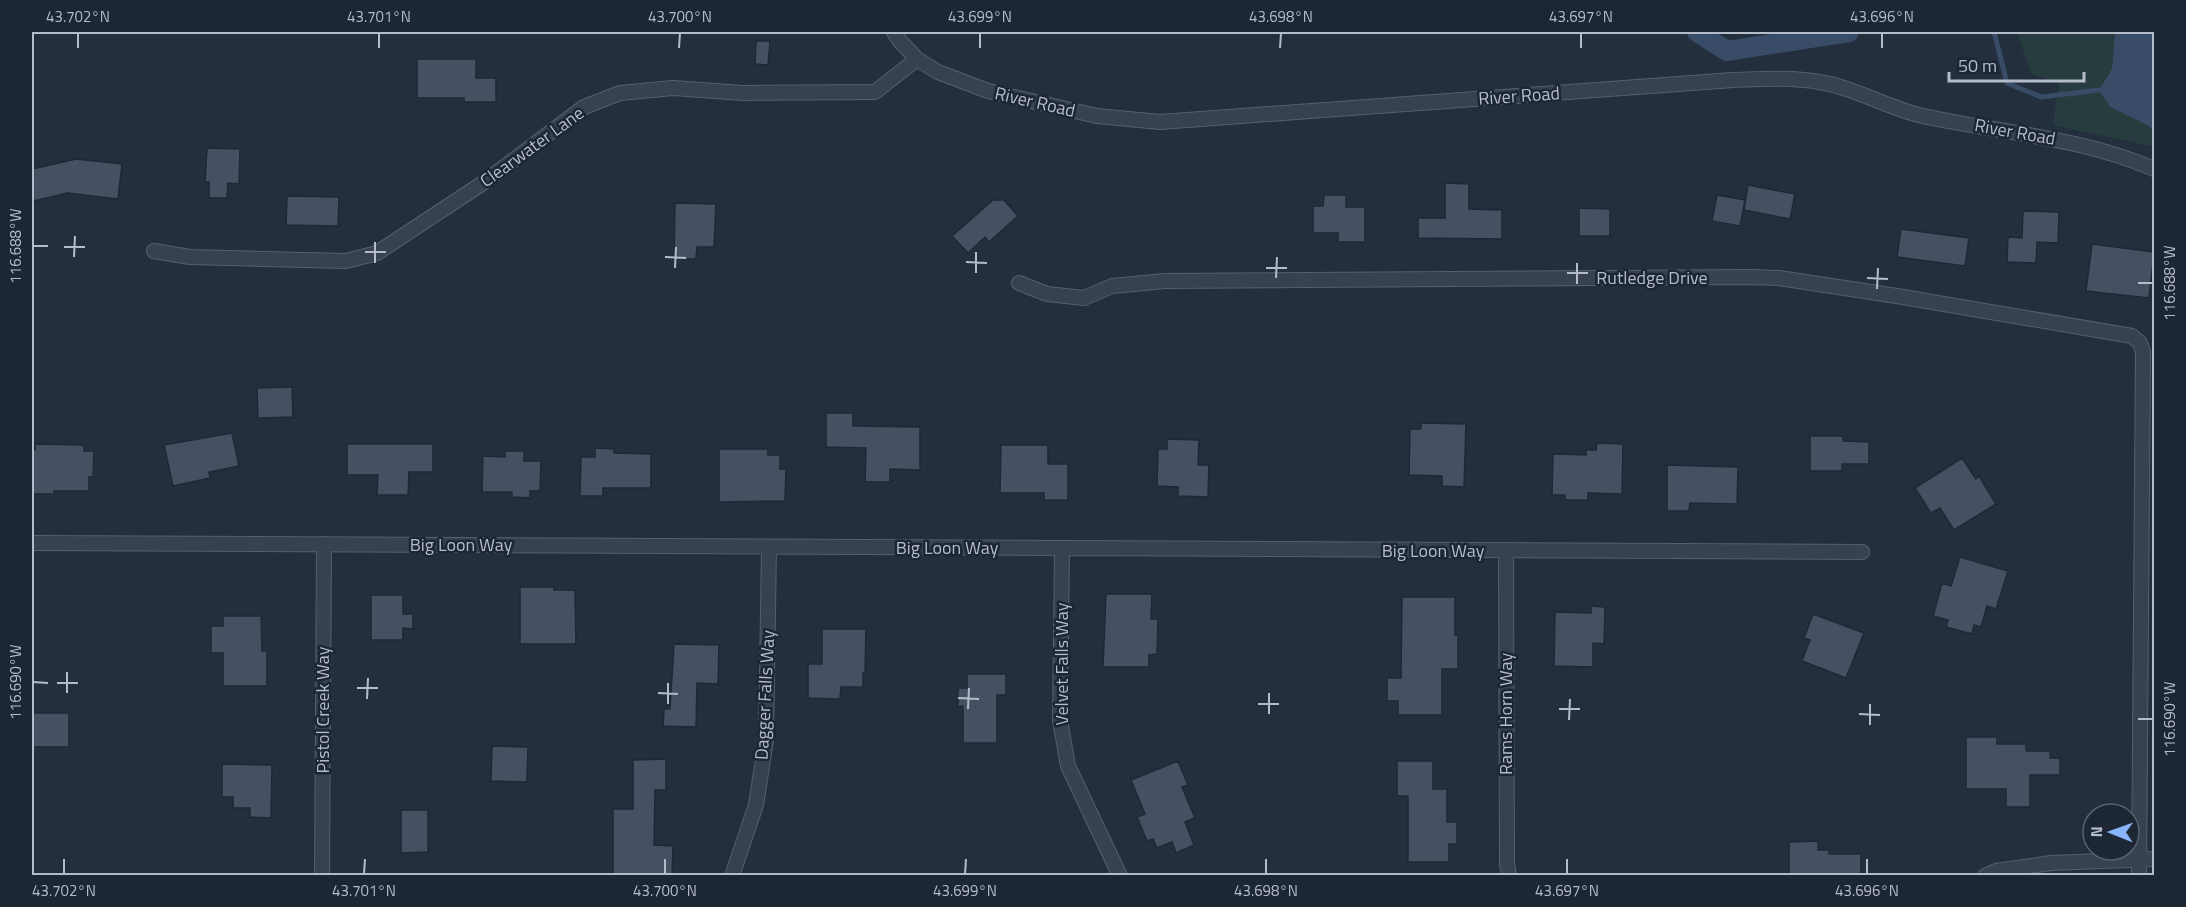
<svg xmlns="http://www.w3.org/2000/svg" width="2186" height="907" viewBox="0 0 2186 907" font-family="'Titillium Web',sans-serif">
<rect width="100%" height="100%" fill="#242f3e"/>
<path fill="#263c3f" d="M 2017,32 L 2115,32 L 2112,69 L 2149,126 L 2154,132 L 2154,147 L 2053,125 L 2059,83 L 2031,74 Z"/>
<path fill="#394c67" d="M 2115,32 L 2154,32 L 2154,132 L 2149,126 L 2110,107 L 2099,90 L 2112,69 Z"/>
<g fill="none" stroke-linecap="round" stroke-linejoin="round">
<path stroke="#394c67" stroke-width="5" d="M 1994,32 L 2007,83 L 2041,97 L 2099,90"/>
<path stroke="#394c67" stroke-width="20" d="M 1697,32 L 1727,51 L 1849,32"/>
</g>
<path fill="#455162" stroke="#1f2835" stroke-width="1.5" d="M 756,41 L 770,41 L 768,65 L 755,64 Z
M 417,59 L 476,59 L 476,78 L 496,78 L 496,102 L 464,102 L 464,98 L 417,98 Z
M 207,148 L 240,149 L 239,184 L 228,183 L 227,198 L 209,198 L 209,182 L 205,182 Z
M 76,159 L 122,164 L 118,199 L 67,193 L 34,201 L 32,190 L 32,169 Z
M 1445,183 L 1469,184 L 1469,209 L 1502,210 L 1502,239 L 1418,238 L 1418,218 L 1445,218 Z
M 1748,185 L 1795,194 L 1790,219 L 1744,210 Z
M 1324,195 L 1346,195 L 1346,207 L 1365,207 L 1365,242 L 1338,242 L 1338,233 L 1313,233 L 1313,206 L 1323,206 Z
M 1717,195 L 1745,200 L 1740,226 L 1712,221 Z
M 287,196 L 339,197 L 338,226 L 286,225 Z
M 993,200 L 1004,200 L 1018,216 L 989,242 L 985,237 L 968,253 L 952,236 Z
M 675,203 L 716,204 L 714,247 L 697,247 L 696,259 L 674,259 Z
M 1579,208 L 1610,209 L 1610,236 L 1579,236 Z
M 2023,211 L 2059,212 L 2058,243 L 2037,242 L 2036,263 L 2007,262 L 2008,237 L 2022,238 Z
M 1901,229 L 1969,238 L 1965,266 L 1897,257 Z
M 2092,244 L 2154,252 L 2149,298 L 2086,291 Z
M 292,387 L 293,417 L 258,418 L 257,388 Z
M 826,413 L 853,413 L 853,426 L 920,427 L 920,470 L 890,469 L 890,482 L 865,482 L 866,448 L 826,447 Z
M 1421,423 L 1466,424 L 1464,487 L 1442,486 L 1442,476 L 1409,475 L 1410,429 L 1421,429 Z
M 232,433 L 239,466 L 209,472 L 210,478 L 173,486 L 164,445 Z
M 1810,436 L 1843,436 L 1843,441 L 1869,442 L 1869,464 L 1842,464 L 1842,471 L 1810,471 Z
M 1167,439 L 1199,440 L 1198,465 L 1209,465 L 1208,497 L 1178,496 L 1178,487 L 1157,486 L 1158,449 L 1167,449 Z
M 1597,443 L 1623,444 L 1622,494 L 1588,493 L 1588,500 L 1565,500 L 1565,495 L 1552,495 L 1553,454 L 1586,455 L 1586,450 L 1596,450 Z
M 35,444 L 84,445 L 84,451 L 94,451 L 93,477 L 89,477 L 89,491 L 54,491 L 54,494 L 32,494 L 32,450 L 35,450 Z
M 347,444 L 433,444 L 433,472 L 409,472 L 408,495 L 377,495 L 378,475 L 347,475 Z
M 1001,445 L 1048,445 L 1048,464 L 1068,464 L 1068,500 L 1044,500 L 1044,493 L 1000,493 Z
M 595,448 L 614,449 L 614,453 L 651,454 L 651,488 L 603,488 L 603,496 L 580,496 L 581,457 L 595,457 Z
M 719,449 L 768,449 L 768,455 L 780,455 L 780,469 L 786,469 L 785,501 L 719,502 Z
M 505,451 L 524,451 L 524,461 L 541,461 L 540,491 L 530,491 L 530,498 L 512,497 L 512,492 L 482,492 L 483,456 L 505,457 Z
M 1962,458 L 1976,479 L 1979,476 L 1996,504 L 1954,530 L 1940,508 L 1931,513 L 1915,488 Z
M 1667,465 L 1738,467 L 1737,504 L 1690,503 L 1689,511 L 1667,511 Z
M 1960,557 L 2008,571 L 1996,609 L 1987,606 L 1981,627 L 1974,625 L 1972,634 L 1946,627 L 1948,620 L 1933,616 L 1942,583 L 1951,586 Z
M 520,587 L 554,587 L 554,590 L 575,590 L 576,644 L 520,644 Z
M 1106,594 L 1152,594 L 1151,619 L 1158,619 L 1157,654 L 1149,655 L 1149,667 L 1103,667 Z
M 371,595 L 403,595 L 403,614 L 413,614 L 413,629 L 403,628 L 403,640 L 371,640 Z
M 1402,597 L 1455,597 L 1455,635 L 1458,635 L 1458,669 L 1442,669 L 1442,715 L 1398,715 L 1398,701 L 1387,701 L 1387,678 L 1401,678 Z
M 1591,606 L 1605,607 L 1604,644 L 1593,643 L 1593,667 L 1554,666 L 1555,612 L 1591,613 Z
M 1813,614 L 1864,633 L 1846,678 L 1802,661 L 1810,640 L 1804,638 Z
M 223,616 L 261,616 L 262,651 L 267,651 L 267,686 L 223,686 L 223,653 L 211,653 L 211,626 L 223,626 Z
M 822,629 L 866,629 L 865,673 L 863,673 L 863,687 L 841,687 L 840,699 L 808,698 L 808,664 L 822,664 Z
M 674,644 L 719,645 L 718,684 L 697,683 L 696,727 L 663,726 L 664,709 L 670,709 Z
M 967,674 L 1006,674 L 1006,695 L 997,695 L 997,743 L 963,743 L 963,706 L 958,707 L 958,688 L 967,688 Z
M 32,713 L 69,713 L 69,747 L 32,747 Z
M 1966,737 L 1997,737 L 1997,744 L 2026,744 L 2026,751 L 2050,751 L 2050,758 L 2060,758 L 2060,775 L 2030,775 L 2030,807 L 2006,807 L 2006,789 L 1966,789 Z
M 492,746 L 528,747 L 527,782 L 491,781 Z
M 666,759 L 666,790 L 655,790 L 654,845 L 673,846 L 672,876 L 613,875 L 613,809 L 633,809 L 633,760 Z
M 1178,761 L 1188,785 L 1182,787 L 1195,818 L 1185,822 L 1194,845 L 1176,853 L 1172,842 L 1157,848 L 1153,839 L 1147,841 L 1137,817 L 1145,814 L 1131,780 Z
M 1397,761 L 1433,761 L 1433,789 L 1447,789 L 1447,822 L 1457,822 L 1457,844 L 1449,844 L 1449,862 L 1408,862 L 1408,796 L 1397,796 Z
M 222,764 L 272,765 L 271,818 L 250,817 L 250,808 L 233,808 L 233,797 L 222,797 Z
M 401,810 L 428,810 L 428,852 L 401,853 Z
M 1818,841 L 1818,850 L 1829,850 L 1829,854 L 1861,854 L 1861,876 L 1789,876 L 1789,842 Z"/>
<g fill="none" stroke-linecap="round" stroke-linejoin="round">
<defs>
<path id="minor" d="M 894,32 L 899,40 L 917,59 L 938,72 L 988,91 L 1097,116 L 1160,122 L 1733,80 C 1761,79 1791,77 1819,82 C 1856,88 1888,108 1923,116 C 2001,133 2080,137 2154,169
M 154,251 L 190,257 L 346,261 L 377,253 L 483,183 L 584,107 L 620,93 L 673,88 L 743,93 L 875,92 L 917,59
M 1019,283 L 1047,294 L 1084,298 L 1112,286 L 1165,281 L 1751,277 L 1779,278 L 1897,296 L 2132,336 L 2140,343 L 2143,352 L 2139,876
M 32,543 L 1862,552
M 1062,549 L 1060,720 L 1068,766 L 1120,876
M 1506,551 L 1507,863 L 1509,876
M 322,876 L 324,544
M 732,876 L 756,805 L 766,740 L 769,547
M 1985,876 L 1996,871 L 2051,863 L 2154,859"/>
</defs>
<use href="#minor" stroke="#565f6c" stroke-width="16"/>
<use href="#minor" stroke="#38414e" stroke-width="14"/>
</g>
<path fill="none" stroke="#b4bcc9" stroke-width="2" d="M 78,48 L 78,33M 379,48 L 379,33M 679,48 L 680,33M 980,48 L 980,33M 1280,48 L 1281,33M 1581,48 L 1581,33M 1882,48 L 1882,33M 33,246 L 48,246M 64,247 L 85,247M 365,252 L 386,252M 74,257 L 75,236M 665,257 L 686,258M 966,262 L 987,263M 375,263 L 375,242M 675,268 L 676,247M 1266,268 L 1287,268M 976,273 L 976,252M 1567,273 L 1588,273M 1276,278 L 1277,257M 1867,278 L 1888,279M 2138,283 L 2153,283M 1577,284 L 1577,263M 1877,289 L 1878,268M 33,682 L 48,683M 57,683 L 78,683M 357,688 L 378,688M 67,693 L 67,672M 658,693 L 678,694M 958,698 L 979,699M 367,699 L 368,678M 668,704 L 668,683M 1258,704 L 1279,704M 968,709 L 969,688M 1559,709 L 1580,709M 1269,714 L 1269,693M 1859,714 L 1880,715M 2138,719 L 2153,719M 1569,720 L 1570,699M 1870,725 L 1870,704M 64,874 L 64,859M 364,874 L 365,859M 665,874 L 665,859M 965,874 L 966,859M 1266,874 L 1266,859M 1567,874 L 1567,859M 1867,874 L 1867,859"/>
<g text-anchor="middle" stroke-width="5" stroke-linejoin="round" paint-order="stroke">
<g font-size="18" fill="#b4bcc9" stroke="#1d2633">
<text transform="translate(1519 96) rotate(-4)" y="6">River Road</text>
<text transform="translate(1035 102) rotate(13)" y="6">River Road</text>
<text transform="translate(2015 132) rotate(10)" y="6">River Road</text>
<text transform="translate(532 147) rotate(-36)" y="6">Clearwater Lane</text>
<text x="1652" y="284">Rutledge Drive</text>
<text x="461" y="551">Big Loon Way</text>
<text x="947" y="554">Big Loon Way</text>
<text x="1433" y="557">Big Loon Way</text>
<text transform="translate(1062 664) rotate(-90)" y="6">Velvet Falls Way</text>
<text transform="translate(765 695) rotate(-87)" y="6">Dagger Falls Way</text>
<text transform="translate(323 710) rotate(-90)" y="6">Pistol Creek Way</text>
<text transform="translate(1506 714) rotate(-90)" y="6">Rams Horn Way</text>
</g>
</g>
<rect width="2186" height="907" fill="none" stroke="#1d2633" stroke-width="66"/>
<g transform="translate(2111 832) rotate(271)"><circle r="28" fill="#1d2633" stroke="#59626f" stroke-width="1.5"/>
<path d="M0-4.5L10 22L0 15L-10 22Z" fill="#8ab4f8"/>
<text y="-9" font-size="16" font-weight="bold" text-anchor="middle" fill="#b4bcc9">N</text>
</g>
<path d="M1949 72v9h135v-9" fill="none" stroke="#b4bcc9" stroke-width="3"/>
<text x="1958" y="72" font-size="18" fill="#b4bcc9" stroke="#1d2633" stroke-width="4.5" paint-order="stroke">50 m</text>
<rect x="33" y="33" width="2120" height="841" fill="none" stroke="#b4bcc9" stroke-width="2"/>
<g font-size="15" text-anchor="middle" fill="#b4bcc9">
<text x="78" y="22">43.702°N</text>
<text x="379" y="22">43.701°N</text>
<text x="680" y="22">43.700°N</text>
<text x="980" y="22">43.699°N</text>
<text x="1281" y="22">43.698°N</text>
<text x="1581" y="22">43.697°N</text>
<text x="1882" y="22">43.696°N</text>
<text transform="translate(16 246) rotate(-90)" y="5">116.688°W</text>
<text transform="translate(2170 283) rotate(-90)" y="5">116.688°W</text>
<text transform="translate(16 682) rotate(-90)" y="5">116.690°W</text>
<text transform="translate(2170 719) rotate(-90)" y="5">116.690°W</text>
<text x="64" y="896">43.702°N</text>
<text x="364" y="896">43.701°N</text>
<text x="665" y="896">43.700°N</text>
<text x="965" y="896">43.699°N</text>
<text x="1266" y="896">43.698°N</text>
<text x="1567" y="896">43.697°N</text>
<text x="1867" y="896">43.696°N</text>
</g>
</svg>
